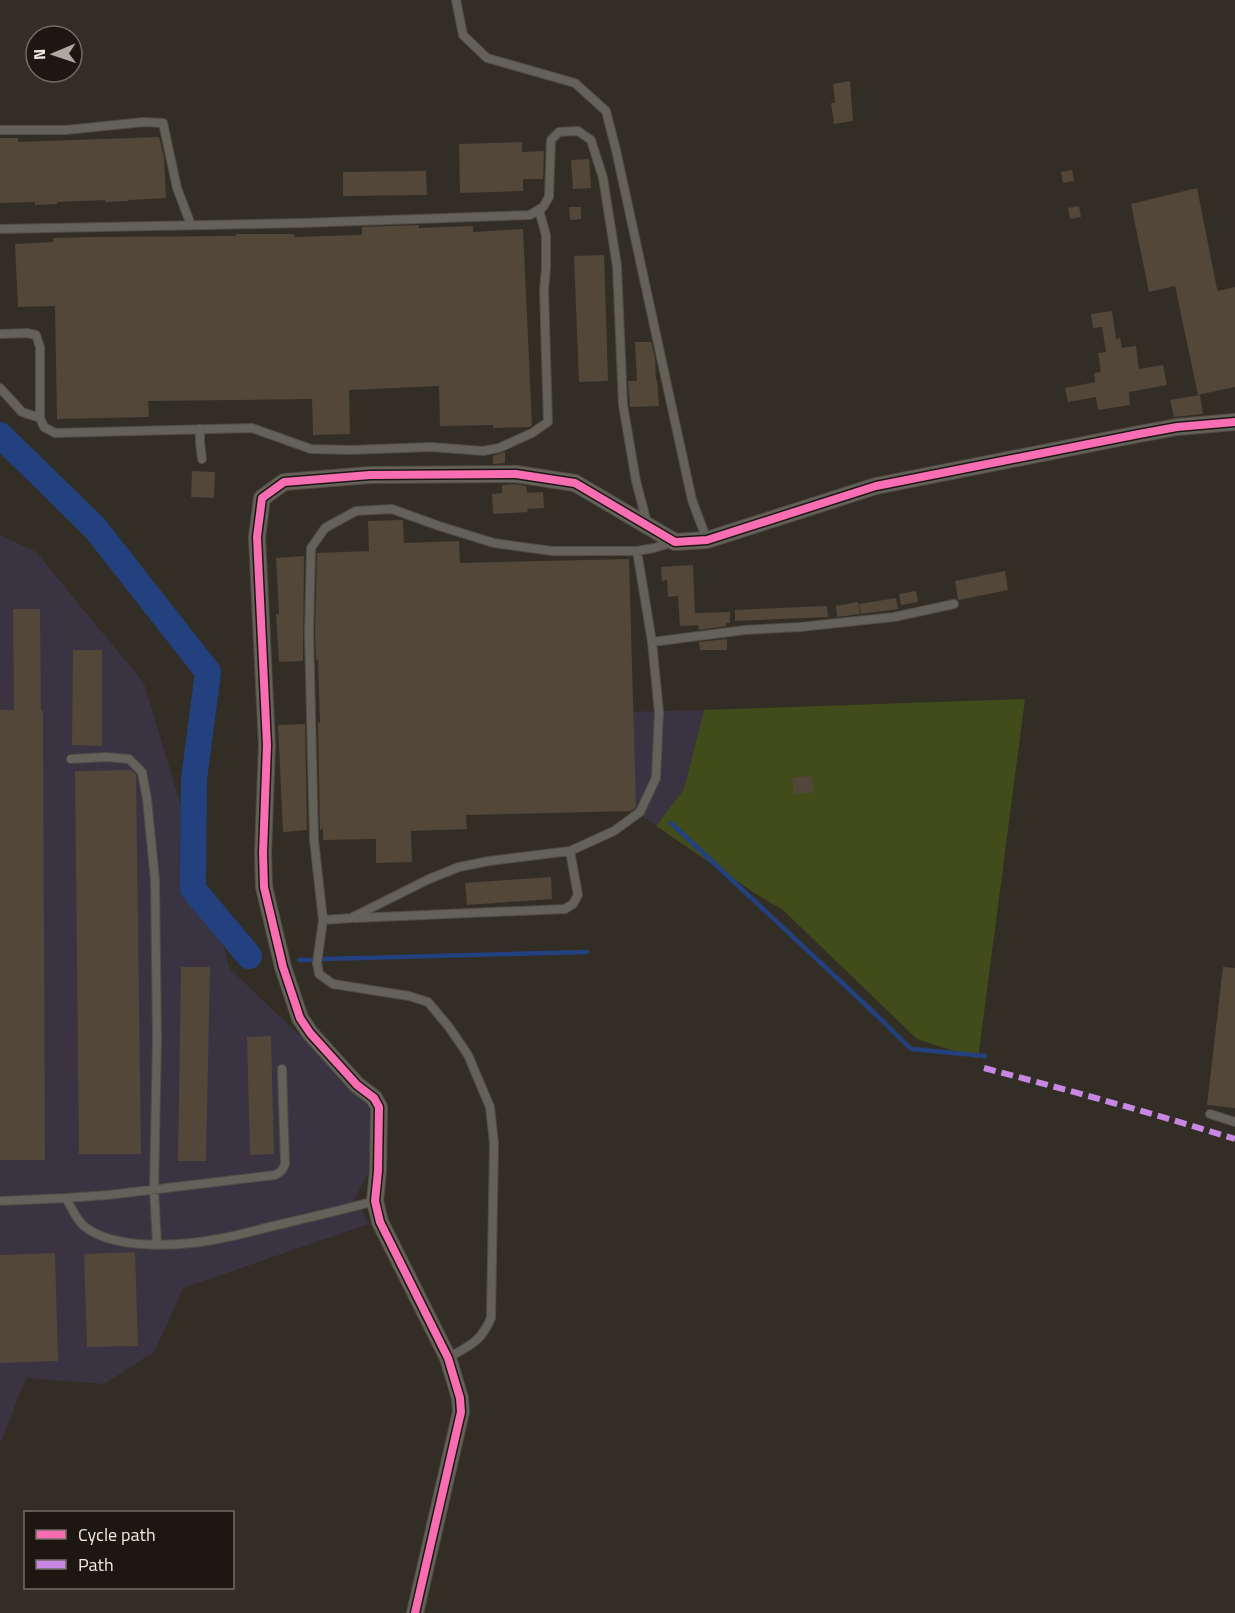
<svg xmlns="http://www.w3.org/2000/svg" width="1235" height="1613" viewBox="0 0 1235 1613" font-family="'Titillium Web',sans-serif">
<rect width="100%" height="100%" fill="#322e26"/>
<path fill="#3a3341" d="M 0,535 L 36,552 L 144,683 L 230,969 L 374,1106 L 371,1168 L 355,1198 L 369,1224 L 183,1288 L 155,1351 L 104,1384 L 26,1378 L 0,1444 Z
M 704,710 L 684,789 L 656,826 L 500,715 Z"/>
<path fill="#424b1a" d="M 1025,699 L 978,1059 L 917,1039 L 783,910 L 756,894 L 656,826 L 684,789 L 704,710 Z"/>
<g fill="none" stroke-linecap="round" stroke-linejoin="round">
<path stroke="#22417e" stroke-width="4.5" d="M 671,823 L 869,1008 L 911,1049 L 985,1056
M 322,959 L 587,952
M 299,960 L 315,960"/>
<path stroke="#22417e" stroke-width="26" d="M 0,435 L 95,528 L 208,672 L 194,779 L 193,889 L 249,956"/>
</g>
<path fill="#524739" d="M 850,81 L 853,121 L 834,124 L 831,103 L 835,103 L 833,84 Z
M 159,137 L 164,157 L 166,198 L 128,200 L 128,201 L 105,202 L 105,200 L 57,202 L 57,204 L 35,205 L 35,202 L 0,203 L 0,138 L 18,138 L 18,142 Z
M 522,142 L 522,152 L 544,151 L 543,179 L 523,179 L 523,191 L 460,193 L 459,144 Z
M 589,159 L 591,188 L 573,189 L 571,160 Z
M 1072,170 L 1074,181 L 1063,183 L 1061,172 Z
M 426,171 L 427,195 L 343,196 L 343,172 Z
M 1197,188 L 1217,289 L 1218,291 L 1235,287 L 1235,387 L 1198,395 L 1175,286 L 1149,292 L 1131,204 Z
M 1079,206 L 1081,217 L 1070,219 L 1068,208 Z
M 569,207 L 581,207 L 581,219 L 570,220 Z
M 419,225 L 419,228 L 473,226 L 473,232 L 523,229 L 532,425 L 530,427 L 493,428 L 493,425 L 440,426 L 439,386 L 349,390 L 350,434 L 313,435 L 312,399 L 148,401 L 149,417 L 57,419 L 55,306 L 18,307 L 15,244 L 53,242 L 53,238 L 90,237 L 236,236 L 236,234 L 294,234 L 294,237 L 362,235 L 362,227 Z
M 604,255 L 608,381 L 579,382 L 574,256 Z
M 1112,311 L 1116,339 L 1120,338 L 1122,348 L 1136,346 L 1139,369 L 1163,365 L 1167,385 L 1129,392 L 1130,405 L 1098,410 L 1096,397 L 1068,402 L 1065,388 L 1095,382 L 1094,373 L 1101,372 L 1098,353 L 1106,352 L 1102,327 L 1093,328 L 1091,314 Z
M 635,342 L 651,342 L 655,358 L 656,380 L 657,380 L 659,406 L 630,407 L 628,381 L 637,381 Z
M 1200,395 L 1203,414 L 1174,417 L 1170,400 Z
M 505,452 L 505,463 L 493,464 L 493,456 Z
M 192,471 L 215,472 L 214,498 L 191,497 Z
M 515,484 L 526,486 L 527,493 L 543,492 L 544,508 L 527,509 L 528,512 L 493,514 L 492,494 L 502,493 L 502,485 Z
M 403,520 L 404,543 L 459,541 L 460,563 L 629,559 L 636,805 L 635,808 L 631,811 L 466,815 L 467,829 L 411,831 L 412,862 L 376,863 L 376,839 L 323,840 L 323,829 L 320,830 L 318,723 L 320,723 L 318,660 L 316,660 L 315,633 L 317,553 L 369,551 L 368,521 Z
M 304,556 L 303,661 L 279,662 L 276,614 L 279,614 L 276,558 Z
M 693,565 L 695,613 L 730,612 L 730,623 L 726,623 L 726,626 L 699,630 L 698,625 L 680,626 L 678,596 L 668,597 L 667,580 L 662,581 L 661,567 Z
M 1005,571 L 1008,590 L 959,600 L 958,599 L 955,581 Z
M 916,591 L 918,602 L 901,605 L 899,594 Z
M 896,598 L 898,609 L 861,614 L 859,604 Z
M 858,602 L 860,614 L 837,617 L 836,606 Z
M 827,606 L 828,617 L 735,621 L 735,610 Z
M 13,609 L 40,609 L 41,711 L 43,711 L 45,1160 L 0,1160 L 0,710 L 14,710 Z
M 727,639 L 727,650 L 700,650 L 699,642 Z
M 73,650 L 102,650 L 102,746 L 72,745 Z
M 305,724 L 307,830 L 283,832 L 278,725 Z
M 131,770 L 136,775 L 141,1154 L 79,1154 L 75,771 Z
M 812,776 L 814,792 L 794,794 L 792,778 Z
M 551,877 L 552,899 L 467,905 L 465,883 Z
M 181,967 L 210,967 L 206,1161 L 178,1161 Z
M 1223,967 L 1235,968 L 1235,1108 L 1207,1105 Z
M 271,1036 L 274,1154 L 250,1155 L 247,1037 Z
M 135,1252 L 138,1346 L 87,1347 L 84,1254 Z
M 55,1253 L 58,1361 L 0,1363 L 0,1255 Z"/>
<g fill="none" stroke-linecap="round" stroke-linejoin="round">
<defs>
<path id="service" d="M 456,0 L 463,35 L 487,58 L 575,83 L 606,111 L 616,150 L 692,500 L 707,540
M 0,130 L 66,130 L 144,122 L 163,123 L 177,188 L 191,225
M 0,229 L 302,223 L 530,215 L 543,207 L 549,197 L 551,140 L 559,132 L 578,131 L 591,140 L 603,178 L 617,266 L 623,405 L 636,481 L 647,523
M 0,334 L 27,333 L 36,335 L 40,347 L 40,418 L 44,427 L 55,433 L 252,428 L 311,449 L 351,450 L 431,447 L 483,451 L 499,448 L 532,433 L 548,422 L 544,290 L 546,268 L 546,235 L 539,210
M 0,388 L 22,412 L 40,418
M 200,429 L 200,443 L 202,459
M 652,642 L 745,630 L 800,627 L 894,617 L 954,604
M 71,759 L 106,757 L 129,759 L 142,772 L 147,799 L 155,880 L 157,1039 L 154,1190 L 157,1243
M 355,918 L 565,909 L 573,904 L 578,895 L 570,851
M 323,920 L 351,918 L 429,879 L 459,867 L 489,861 L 570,851 L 614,831 L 640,812 L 656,778 L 659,712 L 652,642 L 637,551
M 1210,1114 L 1235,1122
M 66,1198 L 108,1195 L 275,1175 C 281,1172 283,1170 285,1164 L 282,1069
M 0,1201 L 66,1198 C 71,1207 76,1219 84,1226 C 114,1251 182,1246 218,1239 C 241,1235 263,1228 286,1223 C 316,1216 346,1209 375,1201
M 448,1358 C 470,1345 481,1342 491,1318 L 494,1143 L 490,1107 L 468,1055 L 449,1027 L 428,1002 L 409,996 L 333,984 L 319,974 L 317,963 L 323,920 L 314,840 L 309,633 L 311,548 L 325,528 L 356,511 L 392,509 L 439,526 L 494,543 L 552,551 L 637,551 L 654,548 L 674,542"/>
<path id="minor" d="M 415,1613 L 461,1412 L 460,1398 L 448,1358 L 380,1222 L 375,1201 L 378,1171 L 379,1107 L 374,1098 L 357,1085 L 310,1033 L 300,1018 L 283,967 L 264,887 L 263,853 L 267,745 L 257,537 L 262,498 L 284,482 L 370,475 L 516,474 L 575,483 L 675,542 L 707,540 L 876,486 L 1139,434 L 1177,427 L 1235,422"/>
</defs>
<use href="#service" stroke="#514c45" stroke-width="10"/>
<use href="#minor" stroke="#514c45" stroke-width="18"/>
<use href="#service" stroke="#64605a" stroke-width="8"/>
<use href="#minor" stroke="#64605a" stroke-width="16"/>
<path stroke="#c787e3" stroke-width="6" stroke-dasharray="12 6" stroke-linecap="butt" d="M 984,1068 C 1068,1090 1152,1113 1235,1139"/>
<defs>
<path id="cycleway" d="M 415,1613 L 461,1412 L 460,1398 L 448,1358 L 380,1222 L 375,1201 L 378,1171 L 379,1107 L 374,1098 L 357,1085 L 310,1033 L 300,1018 L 283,967 L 264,887 L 263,853 L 267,745 L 257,537 L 262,498 L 284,482 L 370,475 L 516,474 L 575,483 L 675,542 L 707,540 L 876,486 L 1139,434 L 1177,427 L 1235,422"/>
</defs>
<use href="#cycleway" stroke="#1c1811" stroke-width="11"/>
<use href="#cycleway" stroke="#f96db3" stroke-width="8"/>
</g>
<rect x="24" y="1511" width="210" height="78" fill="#1c1811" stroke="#716c64" stroke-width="1.5"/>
<rect x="36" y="1530" width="30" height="9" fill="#f96db3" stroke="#716c64" stroke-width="1.5"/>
<text x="78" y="1541" font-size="18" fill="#f0eae1">Cycle path</text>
<rect x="36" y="1560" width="30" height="9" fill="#c787e3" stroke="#716c64" stroke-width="1.5"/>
<text x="78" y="1571" font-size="18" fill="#f0eae1">Path</text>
<g transform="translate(54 54) rotate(268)"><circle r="28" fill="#1c1811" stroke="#716c64" stroke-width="1.5"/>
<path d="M0-4.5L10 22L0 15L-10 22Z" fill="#aea8a0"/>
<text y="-9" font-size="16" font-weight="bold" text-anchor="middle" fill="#f0eae1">N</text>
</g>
</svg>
